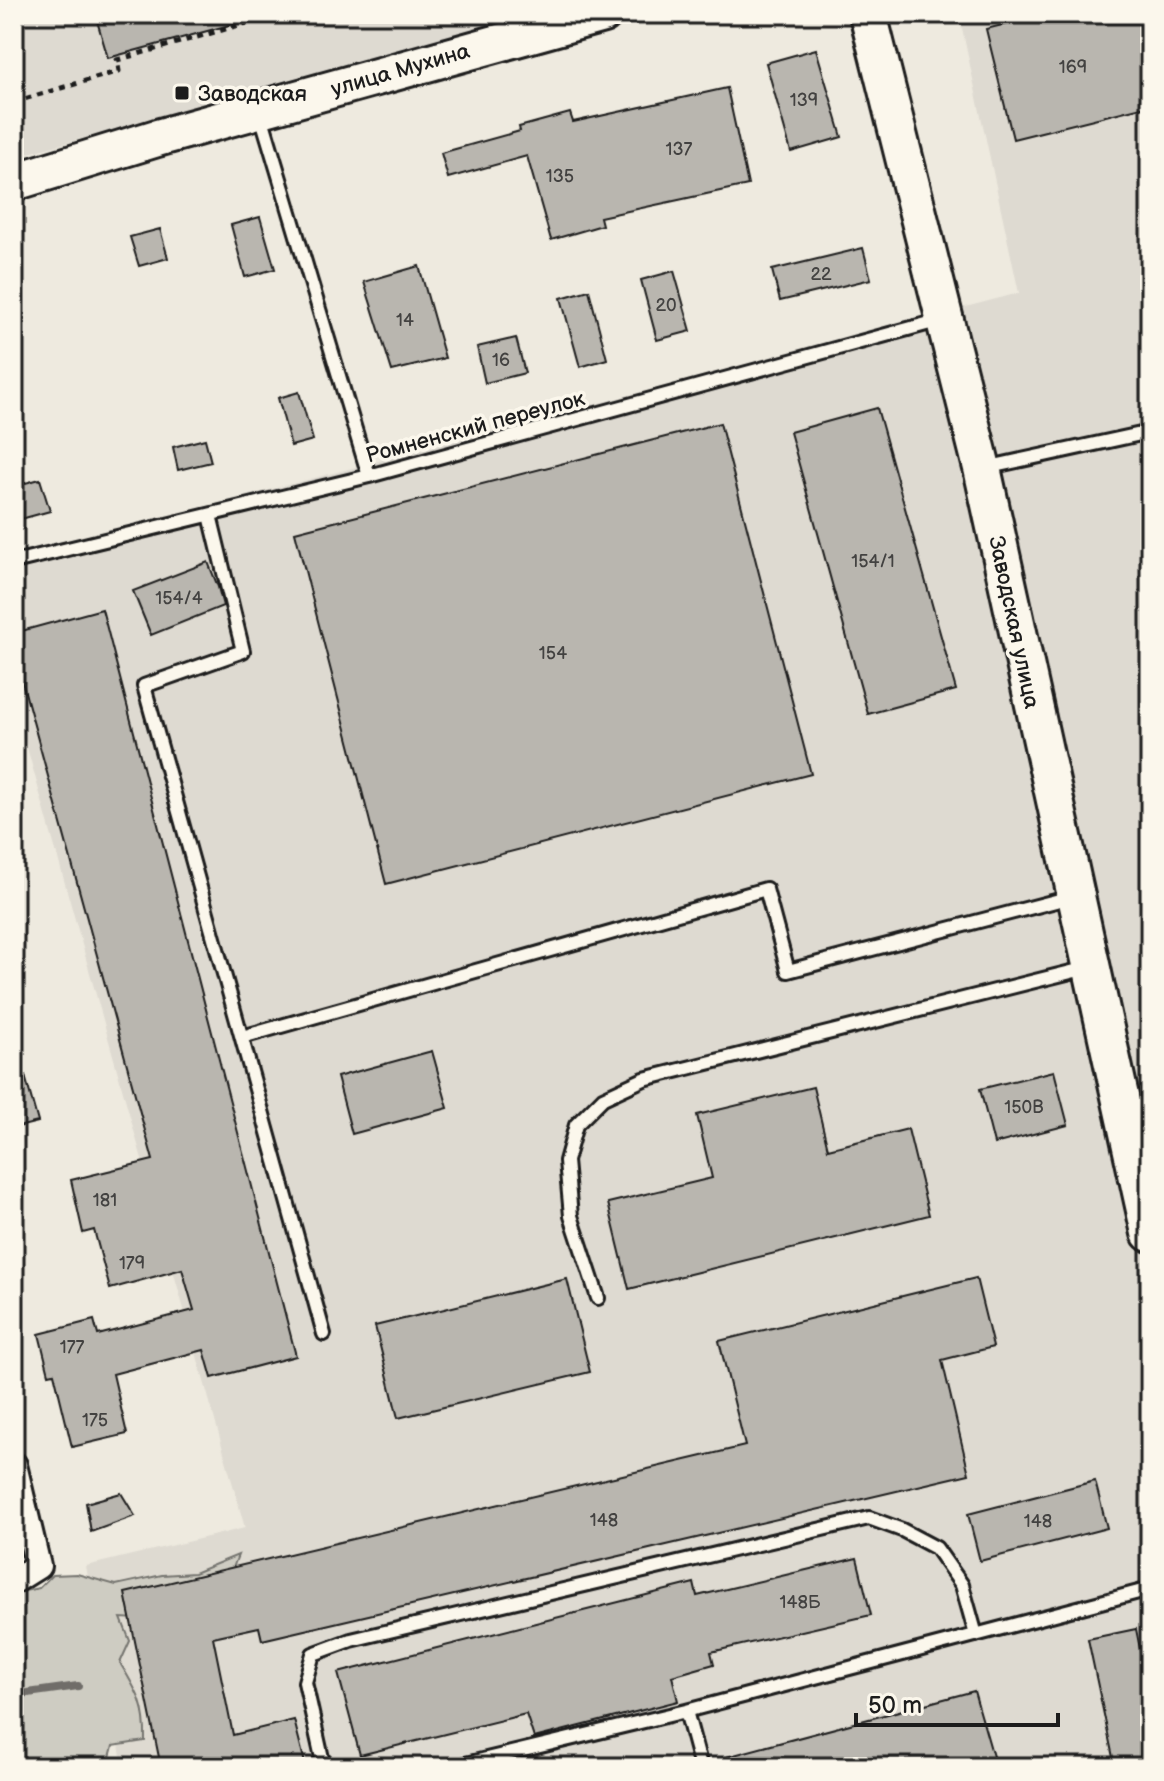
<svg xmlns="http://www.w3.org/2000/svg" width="1164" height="1781" viewBox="0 0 1164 1781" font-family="'Balsamiq Sans',sans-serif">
<rect width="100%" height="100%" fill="#eeeadf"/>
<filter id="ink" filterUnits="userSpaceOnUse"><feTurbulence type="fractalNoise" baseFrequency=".0125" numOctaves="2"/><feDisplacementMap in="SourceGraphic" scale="16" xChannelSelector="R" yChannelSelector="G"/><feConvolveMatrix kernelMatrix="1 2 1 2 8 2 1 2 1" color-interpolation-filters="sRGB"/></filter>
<g filter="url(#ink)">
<path fill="#dedad1" d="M 14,14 L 545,14 L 14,157 Z
M 959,14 L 1150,14 L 1150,1767 L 123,1767 L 86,1566 L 245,1528 L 14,701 L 14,557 L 1019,293 Z"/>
<path fill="#ceccc2" stroke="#75746f" stroke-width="2" d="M 238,1555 L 221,1599 L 156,1620 L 121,1618 L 130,1641 L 120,1663 C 138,1693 146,1705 145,1741 L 113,1746 L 109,1761 L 114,1767 L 14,1767 L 14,1593 L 39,1588 L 52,1575 L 77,1574 L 116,1585 L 162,1575 L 194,1573 Z"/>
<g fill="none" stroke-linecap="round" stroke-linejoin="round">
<path stroke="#6f6d69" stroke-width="8" d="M 14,1698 L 28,1693 L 78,1686"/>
</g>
<path fill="#b9b6af" stroke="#1c1c1c" stroke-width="2" d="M 95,14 L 243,14 L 244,21 L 108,58 Z
M 1048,14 L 1150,14 L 1150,105 L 1013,139 L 986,29 Z
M 816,49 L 842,137 L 791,152 L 766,63 Z
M 727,88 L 748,185 L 600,217 L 602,225 L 551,240 L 527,156 L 448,178 L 441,153 L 520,131 L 519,127 L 570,113 L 573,122 Z
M 260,217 L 275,269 L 245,277 L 231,225 Z
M 160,229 L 168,258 L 139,266 L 130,237 Z
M 863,248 L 871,279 L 780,301 L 772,270 Z
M 419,266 L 445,358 L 392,371 L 364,282 Z
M 674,271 L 691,331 L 657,340 L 641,280 Z
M 589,290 L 607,359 L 580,367 L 561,298 Z
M 516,338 L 525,373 L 485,383 L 477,347 Z
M 299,392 L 313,440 L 291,446 L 278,398 Z
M 877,408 L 956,690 L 868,714 L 790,432 Z
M 720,423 L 811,774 L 386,884 L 295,532 Z
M 205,439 L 211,462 L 178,470 L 173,447 Z
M 40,479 L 50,511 L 21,519 L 14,496 L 14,486 Z
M 208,562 L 218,587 L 223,606 L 151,635 L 133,591 Z
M 102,609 L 296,1356 L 212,1378 L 204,1350 L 113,1374 L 127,1434 L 72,1447 L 54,1373 L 49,1374 L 39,1334 L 94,1320 L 98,1335 L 194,1310 L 182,1269 L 110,1289 L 94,1230 L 83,1233 L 71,1180 L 153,1160 L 14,652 L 14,633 Z
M 432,1051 L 448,1108 L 352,1134 L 337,1077 Z
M 20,1058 L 38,1122 L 14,1128 L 14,1059 Z
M 1054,1071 L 1068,1125 L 994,1144 L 980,1089 Z
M 813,1087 L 828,1149 L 908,1129 L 929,1215 L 629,1289 L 608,1203 L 712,1178 L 697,1115 Z
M 976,1278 L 993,1347 L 942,1360 L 969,1474 L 262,1640 L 259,1627 L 213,1637 L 233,1735 L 294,1720 L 306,1767 L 161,1767 L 125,1593 L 745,1446 L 719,1341 Z
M 567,1279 L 590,1372 L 398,1418 L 375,1326 Z
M 1095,1481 L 1107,1528 L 980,1561 L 968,1514 Z
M 121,1493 L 135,1516 L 91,1532 L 86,1503 Z
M 857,1558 L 871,1615 L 711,1652 L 714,1664 L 672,1676 L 678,1701 L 534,1738 L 526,1714 L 360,1755 L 338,1673 L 694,1583 L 697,1596 Z
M 1136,1629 L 1150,1697 L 1150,1767 L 1115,1767 L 1088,1639 Z
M 974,1691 L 996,1767 L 716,1767 L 715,1760 Z"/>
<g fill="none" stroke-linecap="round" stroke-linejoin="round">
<defs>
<path id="lane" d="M 260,112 L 369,476
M 985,468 L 1150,432
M 210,515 L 243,651 L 144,686 L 324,1334
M 14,562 L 369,476 L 941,320
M 242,1037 L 766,889 L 788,971 L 1071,897
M 598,1298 L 571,1216 L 566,1161 L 576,1125 L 603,1098 L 644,1079 L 1087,968
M 686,1711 L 701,1767
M 324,1767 L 305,1682 L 313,1654 L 351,1640 L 869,1518 L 902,1530 L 936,1548 L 962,1585 L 976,1635
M 453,1767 L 686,1711 L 1150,1589"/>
<path id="street" d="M 14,1465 L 38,1566 L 14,1581"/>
<path id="secondary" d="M 868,14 L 982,468 L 1150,1233
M 14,182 L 157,138 L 603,14"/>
</defs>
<use href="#lane" stroke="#1c1c1c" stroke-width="18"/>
<use href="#street" stroke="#1c1c1c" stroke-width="30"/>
<use href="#secondary" stroke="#1c1c1c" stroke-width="42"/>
<path stroke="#1c1c1c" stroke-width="5" stroke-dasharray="6 6" stroke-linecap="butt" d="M 314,14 L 315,16 L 328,14
M 14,102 L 119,71 L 117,60 L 278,14"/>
<use href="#lane" stroke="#fbf7ec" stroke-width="12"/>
<use href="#street" stroke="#fbf7ec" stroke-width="24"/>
<use href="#secondary" stroke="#fbf7ec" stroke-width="36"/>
</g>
</g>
<rect fill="#1c1c1c" stroke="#fbf7ec" stroke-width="3" x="174" y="85" width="16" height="16" rx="4"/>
<g text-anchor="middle" stroke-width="7" stroke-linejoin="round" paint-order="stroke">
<g font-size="18" fill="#434241">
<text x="1073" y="73">169</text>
<text x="804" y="106">139</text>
<text x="679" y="155">137</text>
<text x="560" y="182">135</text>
<text x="821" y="280">22</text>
<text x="666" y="311">20</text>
<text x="405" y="326">14</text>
<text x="501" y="366">16</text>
<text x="873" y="567">154/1</text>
<text x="179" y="604">154/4</text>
<text x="553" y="659">154</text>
<text x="1024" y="1113">150В</text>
<text x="105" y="1206">181</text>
<text x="132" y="1269">179</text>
<text x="72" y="1353">177</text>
<text x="95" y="1426">175</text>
<text x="604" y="1526">148</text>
<text x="1038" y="1527">148</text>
<text x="800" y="1608">148Б</text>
</g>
<g font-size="22" fill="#1c1c1c" stroke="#fbf7ec">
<text transform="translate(400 69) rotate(-16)" y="8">улица Мухина</text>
<text transform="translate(475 426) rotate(-15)" y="8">Ромненский переулок</text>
<text transform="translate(1015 622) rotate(78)" y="8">Заводская улица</text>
</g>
<g font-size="22" fill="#1c1c1c" stroke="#fbf7ec" text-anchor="start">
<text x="198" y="101">Заводская</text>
</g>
</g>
<rect width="1164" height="1781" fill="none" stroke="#fbf7ec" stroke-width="48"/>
<rect x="24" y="24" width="1116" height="1733" fill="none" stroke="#1c1c1c" stroke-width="3" filter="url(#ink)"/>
<path d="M856 1713v12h202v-12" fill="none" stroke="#1c1c1c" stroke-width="4"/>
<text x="868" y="1713" font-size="24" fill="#1c1c1c" stroke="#fbf7ec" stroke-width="6" paint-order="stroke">50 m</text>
</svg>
